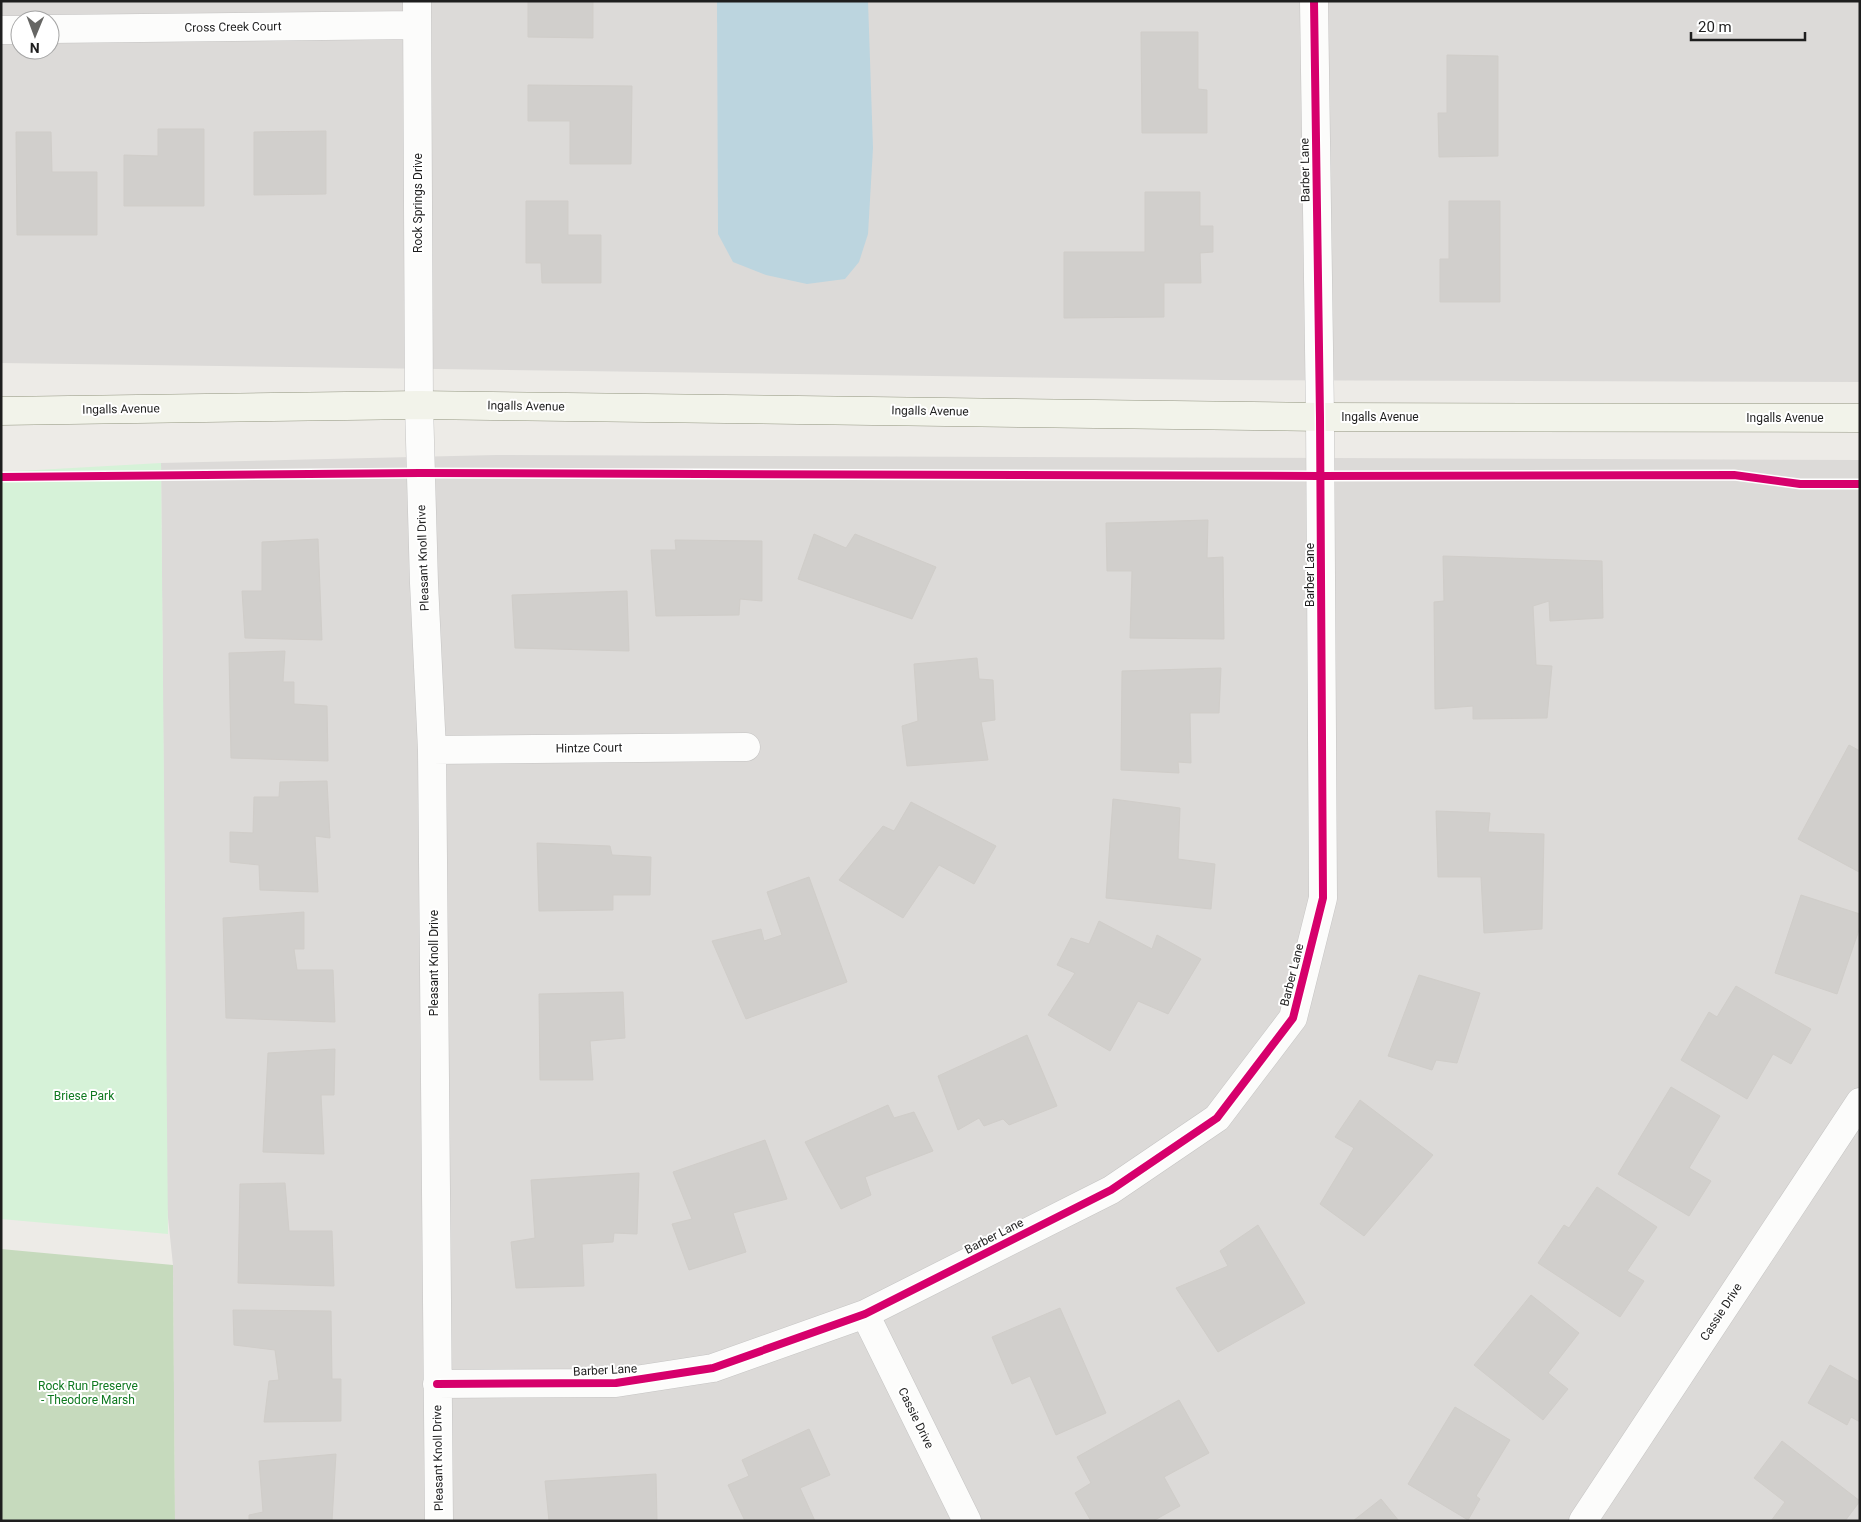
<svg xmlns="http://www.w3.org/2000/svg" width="1861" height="1522" viewBox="0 0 1861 1522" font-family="Roboto,sans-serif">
<rect width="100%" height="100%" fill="#edebe7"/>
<path fill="#dcdad8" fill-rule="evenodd" d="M 1,1 L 1860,1 L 1860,382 L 1222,380 L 1,363 ZM 20,20 L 50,20 L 50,50 L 20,50 Z
M 496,455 L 1860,460 L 1860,1521 L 175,1521 L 173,1265 L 167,1208 L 161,463 Z"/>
<path fill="#c6dabd" d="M 1,1249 L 173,1265 L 175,1521 L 1,1521 Z"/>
<path fill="#d6f2d8" d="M 161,463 L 168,1234 L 1,1219 L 1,472 Z"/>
<path fill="#bcd5df" d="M 717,1 L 868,1 L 873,148 L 868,234 L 859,262 L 845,279 L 807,284 L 766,275 L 733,262 L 718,234 Z"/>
<path fill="#d1cfcc" stroke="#d0cdc9" d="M 528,1 L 593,1 L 593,38 L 528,37 Z
M 1141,32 L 1198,32 L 1198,89 L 1207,90 L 1207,133 L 1142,133 Z
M 1447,55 L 1498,56 L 1498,156 L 1439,157 L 1438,113 L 1447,113 Z
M 528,85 L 632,86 L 631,164 L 570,164 L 570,121 L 528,121 Z
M 158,129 L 204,129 L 204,206 L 124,206 L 124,155 L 158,156 Z
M 326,131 L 326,194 L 254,195 L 254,132 Z
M 16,132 L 51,132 L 52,172 L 97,172 L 97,235 L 17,235 Z
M 1145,192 L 1200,192 L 1200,226 L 1213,226 L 1213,252 L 1200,253 L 1201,283 L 1164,283 L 1164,317 L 1064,318 L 1064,252 L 1145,252 Z
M 526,201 L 568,201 L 568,235 L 601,235 L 601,283 L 542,283 L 541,263 L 526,263 Z
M 1449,201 L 1500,201 L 1500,302 L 1440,302 L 1440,259 L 1449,259 Z
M 1208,520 L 1207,558 L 1223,557 L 1224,639 L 1130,638 L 1132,571 L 1107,571 L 1106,523 Z
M 814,534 L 846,548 L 855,534 L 936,567 L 912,619 L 798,579 Z
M 318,539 L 322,640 L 245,638 L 242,591 L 262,591 L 262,542 Z
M 675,540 L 762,541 L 762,601 L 740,599 L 739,615 L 656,616 L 651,550 L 676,550 Z
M 1443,556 L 1602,561 L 1603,618 L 1550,621 L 1549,601 L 1533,606 L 1536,665 L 1552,666 L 1547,718 L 1473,719 L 1473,706 L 1435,709 L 1434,602 L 1444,601 Z
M 627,591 L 629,651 L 515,648 L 512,595 Z
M 285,651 L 283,682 L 294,682 L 294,704 L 327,706 L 328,761 L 231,758 L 229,653 Z
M 977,658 L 979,679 L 993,680 L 995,720 L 981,722 L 988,760 L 907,766 L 902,726 L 918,721 L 914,664 Z
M 1221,668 L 1219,713 L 1190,713 L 1191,763 L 1178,762 L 1179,773 L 1121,770 L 1122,671 Z
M 1849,745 L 1860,751 L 1859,872 L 1798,839 Z
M 327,781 L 330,838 L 315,836 L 318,892 L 260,890 L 259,865 L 230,862 L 230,832 L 253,833 L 254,797 L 279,797 L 280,782 Z
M 1113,799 L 1180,808 L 1178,859 L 1215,864 L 1211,909 L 1106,898 Z
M 911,802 L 996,846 L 974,884 L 939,865 L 903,918 L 839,880 L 883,826 L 894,831 Z
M 1436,811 L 1490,813 L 1488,832 L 1544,834 L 1542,929 L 1484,933 L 1481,877 L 1438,877 Z
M 537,843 L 610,846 L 612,855 L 651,857 L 650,895 L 613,895 L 613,910 L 539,911 Z
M 809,877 L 847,982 L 746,1019 L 712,941 L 761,929 L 764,941 L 782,935 L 767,892 Z
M 1801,895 L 1860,914 L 1860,927 L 1837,994 L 1775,973 Z
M 304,912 L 304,949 L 294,949 L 297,970 L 333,970 L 335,1022 L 226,1018 L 223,918 Z
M 1099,921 L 1152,949 L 1157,935 L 1201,959 L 1168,1014 L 1138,1001 L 1110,1051 L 1048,1015 L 1075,973 L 1057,965 L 1071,938 L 1089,944 Z
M 1419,975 L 1480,993 L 1457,1063 L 1436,1060 L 1432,1070 L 1388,1056 Z
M 1736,986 L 1811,1029 L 1791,1064 L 1773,1054 L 1747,1099 L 1681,1060 L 1709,1012 L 1717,1017 Z
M 623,992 L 625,1038 L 590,1041 L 593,1080 L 540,1080 L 539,994 Z
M 1027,1035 L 1057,1106 L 1009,1125 L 1003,1119 L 984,1126 L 979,1118 L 958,1130 L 938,1076 Z
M 335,1049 L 334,1095 L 321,1095 L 324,1154 L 263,1152 L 268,1053 Z
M 1671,1087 L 1720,1116 L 1689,1168 L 1711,1181 L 1689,1216 L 1618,1174 Z
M 1360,1100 L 1433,1155 L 1364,1236 L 1320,1204 L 1354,1148 L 1335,1137 Z
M 888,1105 L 894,1118 L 914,1112 L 933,1151 L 865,1177 L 871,1195 L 841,1209 L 805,1142 Z
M 765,1140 L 787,1199 L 733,1213 L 746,1252 L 689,1270 L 672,1224 L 692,1219 L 673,1172 Z
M 639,1173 L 637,1234 L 614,1233 L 613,1242 L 582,1244 L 584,1286 L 516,1288 L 511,1242 L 535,1238 L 531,1180 Z
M 285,1183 L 289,1231 L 332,1231 L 334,1286 L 238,1283 L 240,1184 Z
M 1597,1187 L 1657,1227 L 1627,1271 L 1644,1281 L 1620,1317 L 1538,1263 L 1564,1225 L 1569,1228 Z
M 1258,1225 L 1305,1303 L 1218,1352 L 1176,1288 L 1228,1266 L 1220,1251 Z
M 1531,1295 L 1579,1333 L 1548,1373 L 1568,1389 L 1543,1420 L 1474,1365 Z
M 1060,1308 L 1106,1413 L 1056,1435 L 1030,1376 L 1012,1384 L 992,1337 Z
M 233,1310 L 331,1311 L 332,1379 L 341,1379 L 341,1421 L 264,1422 L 269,1381 L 279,1380 L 275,1350 L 234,1345 Z
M 1830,1365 L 1860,1382 L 1860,1422 L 1851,1417 L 1847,1425 L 1808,1403 Z
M 1179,1400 L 1209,1453 L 1164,1477 L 1180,1506 L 1153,1521 L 1091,1521 L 1075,1493 L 1091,1483 L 1077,1457 Z
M 1455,1407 L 1510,1440 L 1476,1496 L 1480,1499 L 1468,1520 L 1408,1484 Z
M 809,1429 L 830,1475 L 800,1488 L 815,1521 L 745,1521 L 728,1485 L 749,1476 L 742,1460 Z
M 1782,1441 L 1860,1501 L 1845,1521 L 1771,1521 L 1785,1502 L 1754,1478 Z
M 336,1454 L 332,1521 L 249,1521 L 249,1515 L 263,1512 L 259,1461 Z
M 656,1474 L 657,1521 L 549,1521 L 545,1481 Z
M 1381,1499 L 1399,1521 L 1353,1521 Z"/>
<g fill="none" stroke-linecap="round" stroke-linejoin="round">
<defs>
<path id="street" d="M 417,1 L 419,405 L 424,583 L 432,750 L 439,1521
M 50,29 L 417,25
M 1,30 L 20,30
M 432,750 L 746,747
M 865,1314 L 967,1521
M 437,1384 L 616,1383 L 713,1368 L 865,1314 L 1111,1190 L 1217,1118 L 1293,1018 L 1323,898 L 1320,417 L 1314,1
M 1583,1521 L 1860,1102"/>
<path id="secondary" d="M 1,411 L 419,405 L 1320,417 L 1860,418"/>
</defs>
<use href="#street" stroke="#c5c4c3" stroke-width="29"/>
<use href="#secondary" stroke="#939680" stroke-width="29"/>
<use href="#street" stroke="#fcfcfb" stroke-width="28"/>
<use href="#secondary" stroke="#f2f3ea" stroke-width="28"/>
<defs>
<path id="cycleway" d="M 1,477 L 420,473 L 1320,476 L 1734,475 L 1800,484 L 1860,484
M 437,1384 L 616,1383 L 713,1368 L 865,1314 L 1111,1190 L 1217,1118 L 1293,1018 L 1323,898 L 1320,417 L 1314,1"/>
</defs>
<use href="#cycleway" stroke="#fff" stroke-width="11"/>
<use href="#cycleway" stroke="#d6006c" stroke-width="8"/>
</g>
<g text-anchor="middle" stroke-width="4" stroke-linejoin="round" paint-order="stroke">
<g font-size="12" fill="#1e1e1e" stroke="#fff">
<text transform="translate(233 27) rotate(-1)" y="4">Cross Creek Court</text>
<text transform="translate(1305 170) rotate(-91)" y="4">Barber Lane</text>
<text transform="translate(418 203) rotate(-90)" y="4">Rock Springs Drive</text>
<text transform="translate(526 406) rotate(1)" y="4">Ingalls Avenue</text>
<text transform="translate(121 409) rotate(-1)" y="4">Ingalls Avenue</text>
<text transform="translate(930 411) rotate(1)" y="4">Ingalls Avenue</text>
<text x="1380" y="421">Ingalls Avenue</text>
<text x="1785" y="422">Ingalls Avenue</text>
<text transform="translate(423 558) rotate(-92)" y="4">Pleasant Knoll Drive</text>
<text transform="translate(1310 575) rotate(-90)" y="4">Barber Lane</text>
<text transform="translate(589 748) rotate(-1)" y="4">Hintze Court</text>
<text transform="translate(434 963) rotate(-90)" y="4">Pleasant Knoll Drive</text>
<text transform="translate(1292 975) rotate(-76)" y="4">Barber Lane</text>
<text transform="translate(994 1236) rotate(-27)" y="4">Barber Lane</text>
<text transform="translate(1721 1312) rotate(-57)" y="4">Cassie Drive</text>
<text transform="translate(605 1370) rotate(-3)" y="4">Barber Lane</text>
<text transform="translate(916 1418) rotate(64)" y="4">Cassie Drive</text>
<text transform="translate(438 1458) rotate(-91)" y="4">Pleasant Knoll Drive</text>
</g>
<g font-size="12" fill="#0f7920" stroke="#fff">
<text x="84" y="1100">Briese Park</text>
<text x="88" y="1390">Rock Run Preserve<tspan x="88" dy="14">- Theodore Marsh</tspan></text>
</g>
</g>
<rect width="1861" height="1522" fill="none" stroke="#1e1e1e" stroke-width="5"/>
<g transform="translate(35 35) rotate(181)"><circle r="24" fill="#ffffff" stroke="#a5a5a5"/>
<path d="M0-4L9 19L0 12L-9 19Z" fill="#666664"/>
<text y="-8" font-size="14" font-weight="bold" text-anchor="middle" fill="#1e1e1e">N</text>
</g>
<path d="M1691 32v8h114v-8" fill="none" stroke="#1e1e1e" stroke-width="2.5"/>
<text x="1698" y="32" font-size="15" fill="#1e1e1e" stroke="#ffffff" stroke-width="4" paint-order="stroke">20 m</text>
</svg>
